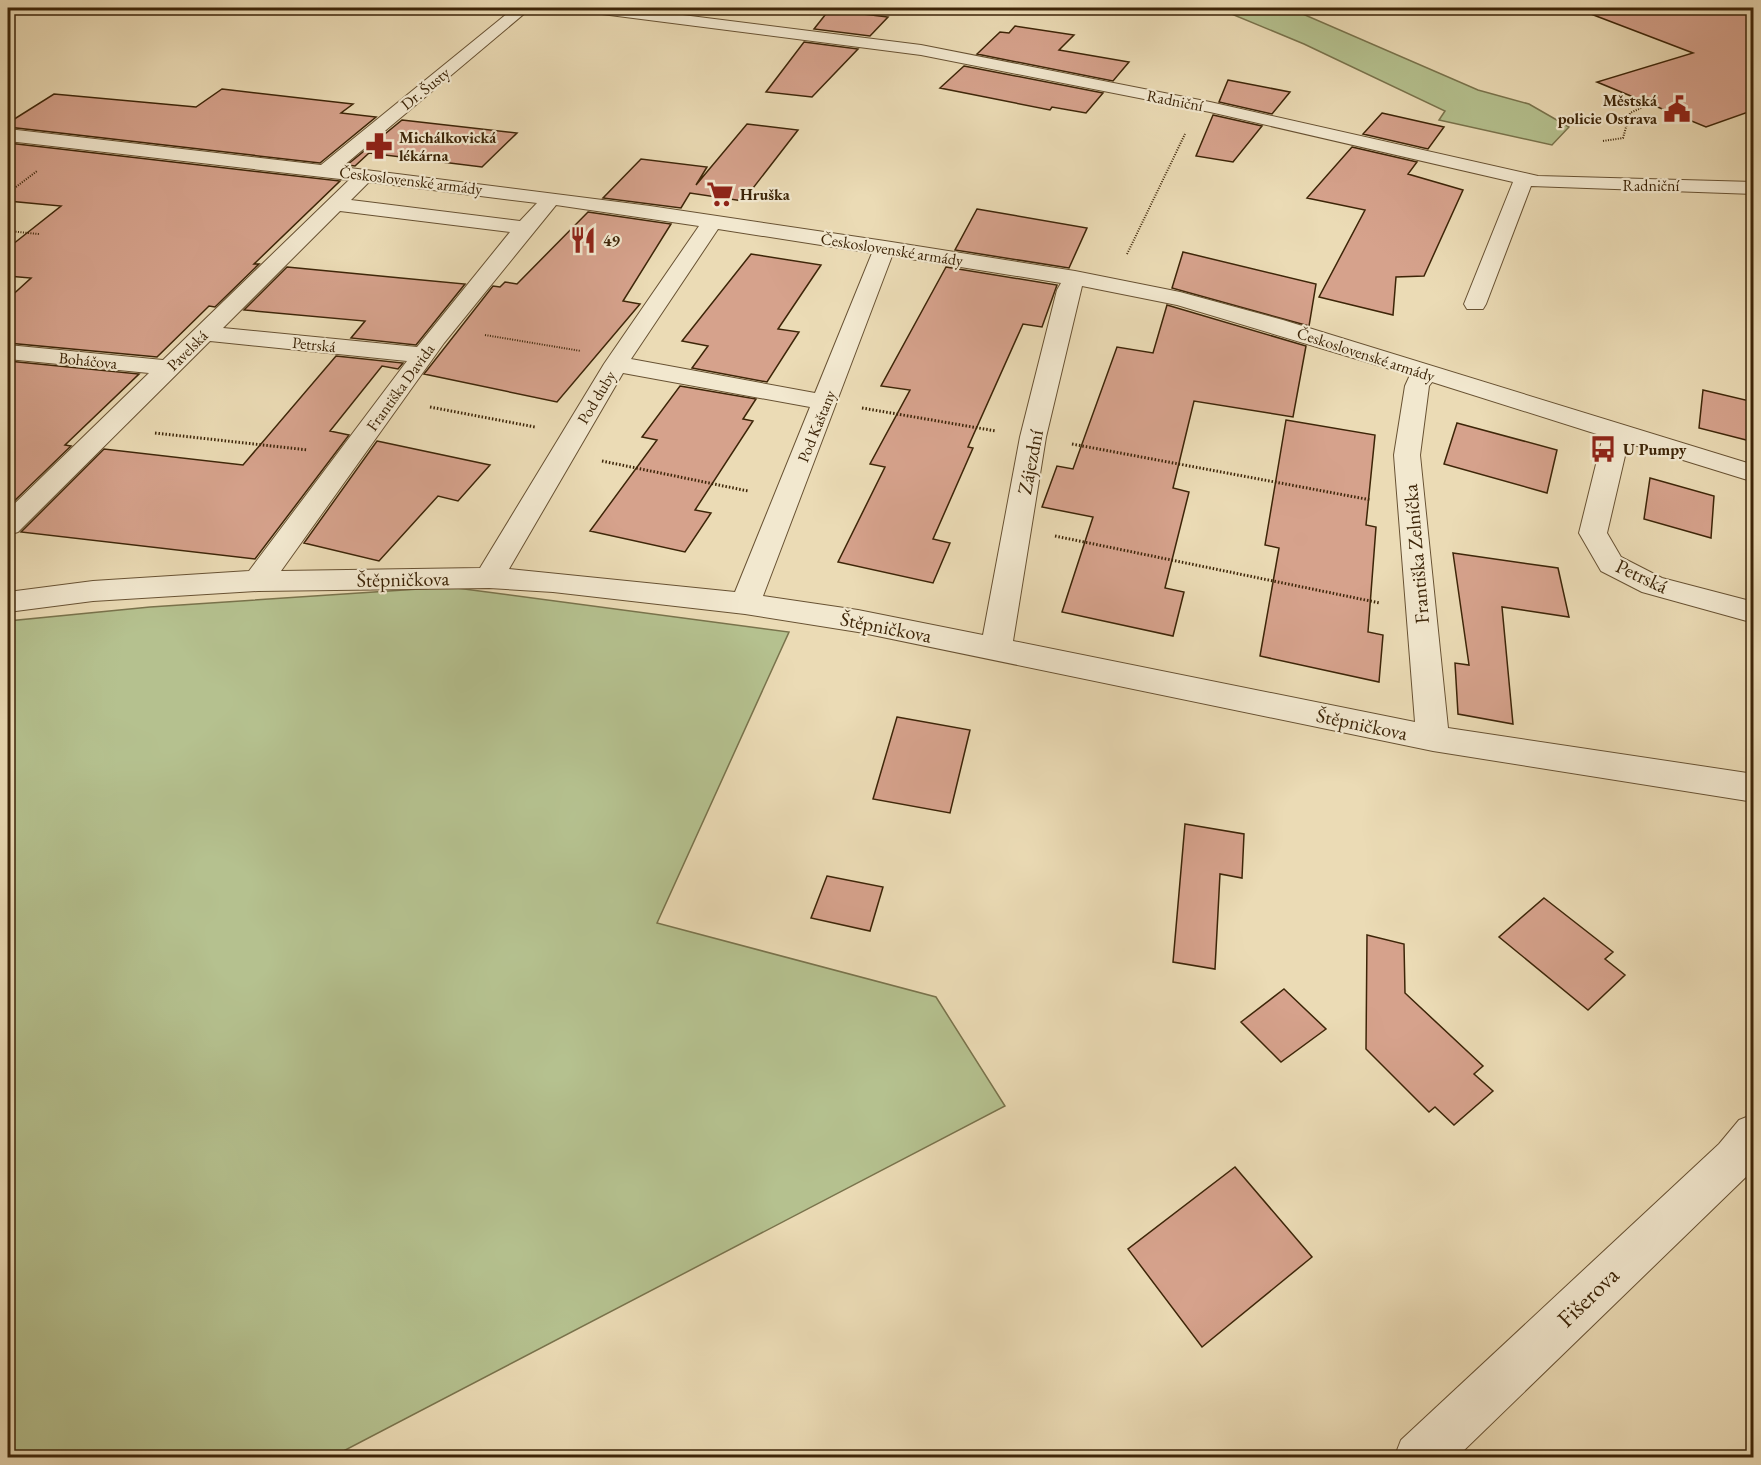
<svg xmlns="http://www.w3.org/2000/svg" width="1761" height="1465" viewBox="0 0 1761 1465" font-family="'EB Garamond',serif">
<rect width="100%" height="100%" fill="#ebdbb5"/>
<filter id="stains"><feTurbulence type="fractalNoise" baseFrequency=".00333" numOctaves="4"/><feColorMatrix values="0 0 0 0 .2 0 0 0 0 .09 0 0 0 0 .02 0 0 0 .5 -.17"/></filter>
<radialGradient id="worn" r=".72"><stop offset=".6" stop-color="#630" stop-opacity="0"/><stop offset="1" stop-color="#630" stop-opacity=".3"/></radialGradient>
<path fill="#b5c18f" stroke="#79734c" stroke-width="1.5" d="M 1217,8 L 1289,8 L 1478,90 L 1529,104 L 1569,127 L 1552,145 L 1439,120 L 1445,111 L 1304,44 Z
M 449,587 L 789,632 L 657,923 L 936,997 L 1005,1106 L 332,1457 L 8,1458 L 8,621 L 150,607 Z"/>
<path fill="#d6a28c" stroke="#3d2508" stroke-width="1.5" d="M 1584,8 L 1754,8 L 1754,110 L 1706,127 L 1597,82 L 1693,53 L 1583,11 Z
M 829,10 L 888,17 L 870,36 L 814,29 Z
M 1015,26 L 1074,35 L 1059,50 L 1129,62 L 1113,81 L 977,54 L 1000,32 L 1009,33 Z
M 804,42 L 858,49 L 812,97 L 766,92 Z
M 964,66 L 1103,93 L 1086,113 L 1052,107 L 1050,110 L 940,88 Z
M 1228,80 L 1290,92 L 1272,114 L 1219,102 Z
M 222,89 L 353,104 L 341,113 L 376,117 L 320,163 L 8,127 L 8,123 L 54,94 L 196,107 Z
M 1382,113 L 1444,127 L 1428,149 L 1363,134 Z
M 1213,115 L 1262,126 L 1233,162 L 1196,156 Z
M 402,120 L 517,133 L 482,167 L 369,153 L 355,166 L 347,165 Z
M 747,124 L 798,130 L 743,201 L 690,193 L 681,208 L 603,198 L 641,159 L 707,167 L 696,185 Z
M 8,143 L 340,181 L 254,264 L 259,264 L 215,307 L 209,306 L 157,357 L 8,343 L 8,299 L 31,278 L 8,276 L 8,248 L 61,206 L 8,201 Z
M 1352,147 L 1417,162 L 1408,174 L 1463,190 L 1424,276 L 1396,277 L 1393,315 L 1319,297 L 1365,210 L 1307,198 Z
M 977,209 L 1087,228 L 1069,268 L 955,250 Z
M 588,212 L 671,224 L 623,301 L 640,304 L 557,402 L 424,374 L 493,286 L 500,287 L 505,282 L 517,284 Z
M 1183,252 L 1316,284 L 1309,326 L 1172,288 Z
M 751,254 L 821,265 L 778,329 L 799,332 L 767,382 L 692,368 L 708,346 L 682,341 Z
M 287,267 L 401,278 L 465,284 L 416,345 L 351,338 L 365,321 L 244,310 Z
M 946,267 L 1057,285 L 1042,327 L 1023,324 L 968,447 L 973,448 L 933,539 L 950,543 L 933,583 L 838,562 L 885,467 L 870,464 L 910,390 L 881,386 Z
M 1167,305 L 1306,346 L 1293,417 L 1194,401 L 1173,488 L 1189,492 L 1165,588 L 1184,592 L 1173,636 L 1062,612 L 1093,517 L 1042,507 L 1057,466 L 1073,469 L 1117,347 L 1153,353 Z
M 336,356 L 403,363 L 398,369 L 382,366 L 330,431 L 349,435 L 255,559 L 21,532 L 104,449 L 243,465 Z
M 8,361 L 139,374 L 65,445 L 71,446 L 8,507 Z
M 680,386 L 756,399 L 743,419 L 753,421 L 695,510 L 711,513 L 685,552 L 590,531 L 657,440 L 642,437 Z
M 1703,390 L 1754,402 L 1754,442 L 1699,428 Z
M 1286,420 L 1375,435 L 1366,525 L 1376,527 L 1368,632 L 1383,635 L 1379,682 L 1260,656 L 1279,548 L 1265,545 Z
M 1457,423 L 1557,450 L 1547,493 L 1444,464 Z
M 377,441 L 490,465 L 458,501 L 438,496 L 379,561 L 304,543 Z
M 1650,478 L 1714,496 L 1711,538 L 1644,519 Z
M 1453,553 L 1558,568 L 1569,617 L 1502,607 L 1513,724 L 1458,714 L 1455,663 L 1469,665 Z
M 897,717 L 970,730 L 950,813 L 873,799 Z
M 1185,824 L 1244,834 L 1242,878 L 1220,874 L 1215,969 L 1173,962 Z
M 827,876 L 883,887 L 870,931 L 811,918 Z
M 1544,898 L 1613,952 L 1605,959 L 1625,975 L 1588,1010 L 1499,937 Z
M 1367,935 L 1404,944 L 1405,993 L 1483,1066 L 1474,1074 L 1493,1091 L 1454,1125 L 1435,1107 L 1429,1112 L 1366,1049 Z
M 1284,989 L 1326,1029 L 1281,1062 L 1241,1022 Z
M 1235,1167 L 1312,1257 L 1202,1347 L 1128,1249 Z"/>
<g fill="none" stroke-linecap="round" stroke-linejoin="round">
<defs>
<path id="minor" d="M 514,8 L 531,8 L 342,167 L 650,206 L 885,241 L 1075,271 L 1180,292 L 1283,320 L 1754,465 L 1754,482 L 1628,443 L 1607,533 L 1621,557 L 1662,578 L 1754,602 L 1754,623 L 1642,592 L 1601,571 L 1579,533 L 1603,436 L 1432,382 L 1429,386 L 1420,455 L 1448,728 L 1754,774 L 1754,802 L 1433,751 L 858,632 L 745,614 L 553,592 L 489,588 L 258,591 L 93,601 L 8,612 L 8,592 L 93,581 L 249,571 L 407,361 L 210,341 L 18,532 L 8,535 L 8,510 L 149,373 L 8,359 L 8,345 L 163,360 L 349,180 L 8,141 L 8,129 L 321,165 ZM 369,182 L 537,203 L 520,221 L 351,200 ZM 556,205 L 699,226 L 604,364 L 480,568 L 281,571 L 444,343 ZM 340,211 L 510,232 L 417,347 L 223,328 ZM 718,229 L 872,253 L 815,393 L 631,359 ZM 892,256 L 1061,283 L 1057,290 L 1020,437 L 983,635 L 858,610 L 763,596 ZM 1082,286 L 1177,305 L 1410,375 L 1405,386 L 1394,455 L 1415,722 L 1013,641 L 1046,437 ZM 623,373 L 810,407 L 735,592 L 509,569 Z
M 586,8 L 627,8 L 921,45 L 1210,102 L 1538,176 L 1754,182 L 1754,194 L 1531,186 L 1486,304 L 1483,309 L 1467,309 L 1464,304 L 1513,182 L 1210,112 L 921,55 L 594,13 Z
M 1754,1114 L 1754,1169 L 1749,1174 L 1456,1458 L 1394,1458 L 1401,1440 L 1719,1144 L 1739,1120 Z"/>
</defs>
<use href="#minor" stroke="#685233" stroke-width="2"/>
<path stroke="#3d2508" stroke-width="2" stroke-dasharray="1 1.5" stroke-linecap="butt" d="M 1603,141 L 1623,138 L 1630,113 L 1650,104
M 8,193 L 37,171
M 8,231 L 39,234
M 1127,254 L 1185,134
M 485,335 L 581,351"/>
<path stroke="#3d2508" stroke-width="3" stroke-dasharray="1.5 2" stroke-linecap="butt" d="M 430,407 L 535,427
M 862,408 L 996,431
M 155,433 L 308,450
M 1072,444 L 1371,500
M 602,461 L 748,491
M 1055,536 L 1380,603"/>
<use href="#minor" fill="#f2e8cf" fill-rule="evenodd"/>
</g>
<defs>
<symbol id="civic-bare" viewBox="-9 -9 18 18"><path d="M-.6-6.5H3V-4.5H.6V-3L4-1V1h2V6H-6V1h2V-1L-.6-3ZM-1.2 2.5V6h2.4V2.5Z" fill="#8f2418" stroke="#f2e8cf" stroke-width="2.5" paint-order="stroke"/></symbol>
<symbol id="pharmacy-bare" viewBox="-9 -9 18 18"><path d="M-2-6h4v4h4v4h-4v4h-4v-4h-4v-4h4Z" fill="#8f2418" stroke="#f2e8cf" stroke-width="2.5" paint-order="stroke"/></symbol>
<symbol id="supermarket-bare" viewBox="-9 -9 18 18"><path d="M-6-5.5h2.5l.6 2H6L4.5 2H-2.5L-4.4-4H-6ZM-1.5 3.2a1.3 1.3 0 1 0 .1 0ZM3 3.2a1.3 1.3 0 1 0 .1 0Z" fill="#8f2418" stroke="#f2e8cf" stroke-width="2.5" paint-order="stroke"/></symbol>
<symbol id="restaurant-bare" viewBox="-9 -9 18 18"><path d="M-5-6h1v4h1v-4h1v4h1v-4h1v5L-1.5 .5V6h-2V.5L-5-1ZM5-6V6H3V1.5H1.5Q1.5-4 5-6Z" fill="#8f2418" stroke="#f2e8cf" stroke-width="2.5" paint-order="stroke"/></symbol>
<symbol id="bus-bare" viewBox="-9 -9 18 18"><path d="M-5-6H5V4H4V6H2V4H-2V6H-4V4H-5ZM-3.5-4V0h7V-4ZM-3.5 1.2v1.5H-2V1.2ZM2 1.2v1.5H3.5V1.2Z" fill="#8f2418" stroke="#f2e8cf" stroke-width="2.5" paint-order="stroke"/></symbol>
</defs>
<g fill-rule="evenodd">
<use href="#civic-bare" x="1658" y="90" width="38" height="38"/>
<use href="#pharmacy-bare" x="360" y="127" width="38" height="38"/>
<use href="#supermarket-bare" x="701" y="175" width="38" height="38"/>
<use href="#restaurant-bare" x="564" y="221" width="38" height="38"/>
<use href="#bus-bare" x="1584" y="430" width="38" height="38"/>
</g>
<g text-anchor="middle" stroke-width="4.5" stroke-linejoin="round" paint-order="stroke">
<g font-size="16" fill="#3d2508" stroke="#f2e8cf">
<text transform="translate(425 88) rotate(-39)" y="6">Dr. Šusty</text>
<text transform="translate(1175 100) rotate(11)" y="6">Radniční</text>
<text transform="translate(411 180) rotate(7)" y="6">Československé armády</text>
<text x="1651" y="191">Radniční</text>
<text transform="translate(892 249) rotate(9)" y="6">Československé armády</text>
<text transform="translate(314 344) rotate(6)" y="6">Petrská</text>
<text transform="translate(187 350) rotate(-45)" y="6">Pavelská</text>
<text transform="translate(1366 354) rotate(18)" y="6">Československé armády</text>
<text transform="translate(88 360) rotate(6)" y="6">Boháčova</text>
<text transform="translate(400 387) rotate(-54)" y="6">Františka Davida</text>
<text transform="translate(596 397) rotate(-59)" y="6">Pod duby</text>
<text transform="translate(816 426) rotate(-68)" y="6">Pod Kaštany</text>
</g>
<g font-size="16" font-weight="bold" fill="#3d2508" stroke="#f2e8cf" text-anchor="start">
<text x="1657" y="106" text-anchor="end">Městská<tspan x="1657" dy="18">policie Ostrava</tspan></text>
<text x="399" y="143">Michálkovická<tspan x="399" dy="18">lékárna</tspan></text>
<text x="740" y="200">Hruška</text>
<text x="603" y="246">49</text>
<text x="1623" y="455">U Pumpy</text>
</g>
<g font-size="20" fill="#3d2508" stroke="#f2e8cf">
<text transform="translate(1030 462) rotate(-79)" y="7">Zájezdní</text>
<text transform="translate(1416 554) rotate(-95)" y="7">Františka Zelníčka</text>
<text transform="translate(1642 576) rotate(25)" y="7">Petrská</text>
<text transform="translate(403 579) rotate(-1)" y="7">Štěpničkova</text>
<text transform="translate(886 627) rotate(11)" y="7">Štěpničkova</text>
<text transform="translate(1362 724) rotate(12)" y="7">Štěpničkova</text>
</g>
<g font-size="24" fill="#3d2508" stroke="#f2e8cf">
<text transform="translate(1588 1297) rotate(-44)" y="8">Fišerova</text>
</g>
</g>
<rect width="1761" height="1465" fill="none" stroke="#ebdbb5" stroke-width="30"/>
<rect x="9" y="9" width="1743" height="1447" fill="none" stroke="#3d2508" stroke-width="3"/>
<rect x="15" y="15" width="1731" height="1435" fill="none" stroke="#3d2508" stroke-width="1.5"/>
<rect width="100%" height="100%" filter="url(#stains)"/>
<rect width="100%" height="100%" fill="url(#worn)"/>
</svg>
